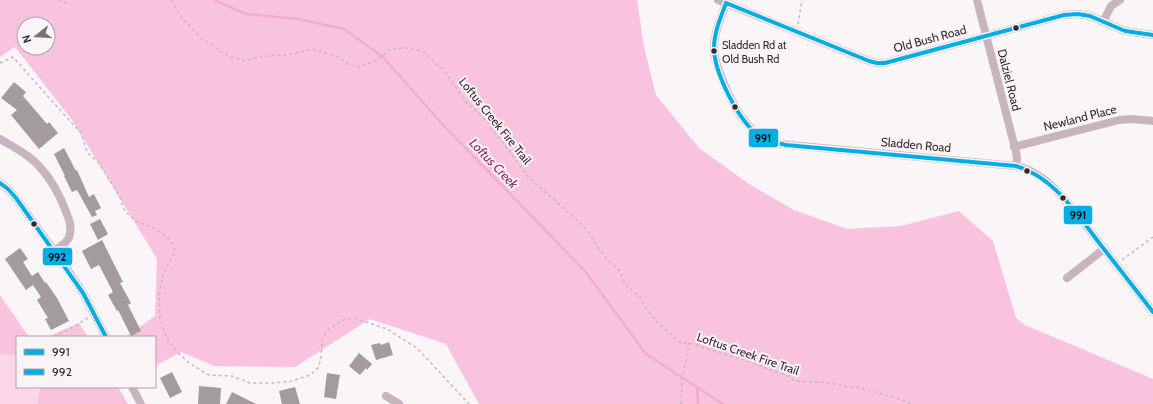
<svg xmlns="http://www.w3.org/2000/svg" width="1153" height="404" viewBox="0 0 1153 404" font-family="Cabin,sans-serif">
<rect width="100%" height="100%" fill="#faf5f7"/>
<path fill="#fcd7e9" d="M 0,354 L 17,356 L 17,387 L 39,387 L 37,404 L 0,404 Z"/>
<path fill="#f9c2df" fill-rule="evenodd" d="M 0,0 L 637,0 L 644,47 L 656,95 L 699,148 L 749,184 L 794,210 L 847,229 L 901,226 L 959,211 L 993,241 L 1016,318 L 1025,325 L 1153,379 L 1153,404 L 479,404 L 446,344 L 370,319 L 295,367 L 214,366 L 181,352 L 155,366 L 155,337 L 126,337 L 155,316 L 157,259 L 72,120 L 15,47 L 0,57 ZM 24,24 L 48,24 L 48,48 L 24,48 Z
M 0,295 L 29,337 L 17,337 L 17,356 L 0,354 Z
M 79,323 L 88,337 L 47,337 Z
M 40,387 L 118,387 L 128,404 L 37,404 Z"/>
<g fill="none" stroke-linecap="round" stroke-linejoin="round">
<path stroke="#f0add0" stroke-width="2.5" d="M 214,0 L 246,14 L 298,19 L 344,29 L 382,56 L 443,125 L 585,271 L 646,354 L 723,404
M 697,387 L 698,404"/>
</g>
<path fill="#a39b9e" d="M 14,82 L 26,92 L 23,96 L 47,124 L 49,122 L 58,133 L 39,149 L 11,115 L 17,110 L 1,98 Z
M 64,148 L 76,171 L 77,170 L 89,197 L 94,194 L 101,208 L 95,211 L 97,215 L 92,217 L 77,190 L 72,192 L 64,176 L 65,176 L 54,154 Z
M 100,219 L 108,234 L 98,240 L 90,224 Z
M 102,240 L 123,282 L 120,283 L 131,303 L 128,305 L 141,331 L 131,336 L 118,310 L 117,311 L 108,295 L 113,292 L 99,265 L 91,269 L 82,251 Z
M 20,248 L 28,259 L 23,262 L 32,276 L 38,272 L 45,283 L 46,282 L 57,298 L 69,321 L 51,330 L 45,319 L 48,318 L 37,300 L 41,297 L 33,285 L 26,290 L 5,259 Z
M 389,342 L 393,355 L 376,360 L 371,345 L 380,343 L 381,345 Z
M 359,353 L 372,364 L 367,370 L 366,368 L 360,375 L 349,366 Z
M 172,372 L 182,392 L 170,398 L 160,378 Z
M 327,373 L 340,375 L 336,399 L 324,397 Z
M 199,386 L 221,388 L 220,404 L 198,404 Z
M 295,387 L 300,404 L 282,404 L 279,391 Z
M 232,392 L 256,404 L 226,404 Z"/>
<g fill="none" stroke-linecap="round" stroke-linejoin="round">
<path stroke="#c5b8be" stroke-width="1.5" stroke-dasharray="3 3" stroke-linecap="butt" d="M 58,0 L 66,3 L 67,0
M 171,0 L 182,18 L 201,38 L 228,56 L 245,61 L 263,56 L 287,55 L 312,49 L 336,56 L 349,65 L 359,67 L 376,61 L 390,49 L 408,48 L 422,51 L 444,70 L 466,102 L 487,121 L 529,178 L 575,218 L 589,232 L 597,246 L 606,258 L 620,271 L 625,284 L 640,297 L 645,307 L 657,322 L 681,343 L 689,343 L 705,348 L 754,363 L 765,368 L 784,374 L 795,381 L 831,383 L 846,387 L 856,387 L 894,397 L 905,401 L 911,404
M 798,24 L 802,0
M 0,63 L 13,57 L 60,110 L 81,133 L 86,149 L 88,153 L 99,163 L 120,197 L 123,208 L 130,216 L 136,221 L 154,228 L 166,236 L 173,244 L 175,251 L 163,274 L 159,295 L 160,319 L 167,338 L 175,350 L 189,363 L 209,375 L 232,376 L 250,383 L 273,383 L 292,381 L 310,375 L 318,368 L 321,359 L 322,339 L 329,329 L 343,320 L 354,318 L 387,329 L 418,349 L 469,404
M 1122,260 L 1153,237
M 54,337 L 75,326 L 88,318
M 681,404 L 682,381 L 689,343"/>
<path stroke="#c8b4be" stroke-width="8" d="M 718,0 L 869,61 L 877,63 L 885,63 L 1064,15 L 1078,14 L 1090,16 L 1125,31 L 1153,35
M 977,0 L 1016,152 L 1017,158 L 1016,166
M 726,3 C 721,18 714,32 714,47 C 713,63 731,101 740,115 C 746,123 753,132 761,137 C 770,142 780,144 790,145 L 1016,166 C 1040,172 1053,186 1069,204 L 1153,312
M 1103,22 L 1111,6 L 1120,0
M 0,139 C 10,145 20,150 29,157 C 47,171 57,189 65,209 C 68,217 72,225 70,233 C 69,242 61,246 54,251
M 1014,147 L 1119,120 L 1132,119 L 1153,121
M 0,183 L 8,189 L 16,198 L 67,269 L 83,293 L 106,337
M 1067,278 L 1104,249
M 132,387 L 141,404
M 386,396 L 399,404"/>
<defs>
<path id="bus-1" d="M 726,3 C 721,17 714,32 714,48 C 714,72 739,123 760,136 C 768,141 777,143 786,145 L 1016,166 C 1055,178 1076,213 1100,244 C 1118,267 1135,289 1153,312
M 726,3 L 869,61 L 877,63 L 885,63 L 1064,15 L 1078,14 L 1090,16 L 1125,31 L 1153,35"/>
<path id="bus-2" d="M 0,183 L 8,189 L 16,198 L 83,293 L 106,337"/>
</defs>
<use href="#bus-1" stroke="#fbf4f7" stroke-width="7"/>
<use href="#bus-2" stroke="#fbf4f7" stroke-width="7"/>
<use href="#bus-1" stroke="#03aee5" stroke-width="4"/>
<use href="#bus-2" stroke="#03aee5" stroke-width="4"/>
</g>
<g fill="#36292f" stroke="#fbf4f7" stroke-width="1.5">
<circle cx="1016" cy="28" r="3.5"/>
<circle cx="714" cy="51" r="3.5"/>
<circle cx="735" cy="107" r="3.5"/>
<circle cx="1027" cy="171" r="3.5"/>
<circle cx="1063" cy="198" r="3.5"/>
<circle cx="34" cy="224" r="3.5"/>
</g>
<g text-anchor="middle" stroke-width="4" stroke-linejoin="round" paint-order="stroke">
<g font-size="11" fill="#36292f" stroke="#fbf4f7" text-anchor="start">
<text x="722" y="49">Sladden Rd at<tspan x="722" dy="14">Old Bush Rd</tspan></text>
</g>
<g font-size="12" fill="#36292f" stroke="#fbf4f7">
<text transform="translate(930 39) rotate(-15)" y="4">Old Bush Road</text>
<text transform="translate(1009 80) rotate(76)" y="4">Dalziel Road</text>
<text transform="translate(1080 118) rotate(-14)" y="4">Newland Place</text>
<text transform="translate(495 121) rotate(51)" y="4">Loftus Creek Fire Trail</text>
<text transform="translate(916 145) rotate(5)" y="4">Sladden Road</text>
<text transform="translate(748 354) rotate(19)" y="4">Loftus Creek Fire Trail</text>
</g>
<g font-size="13" font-style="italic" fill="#922567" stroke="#fbf4f7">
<text transform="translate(494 163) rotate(46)" y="5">Loftus Creek</text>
</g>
</g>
<g stroke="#fbf4f7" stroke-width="1.5">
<rect x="748" y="128" width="31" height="20" rx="4" fill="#03aee5"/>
<rect x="1063" y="205" width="30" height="20" rx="4" fill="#03aee5"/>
<rect x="42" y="247" width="31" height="19" rx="4" fill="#03aee5"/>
</g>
<g font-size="11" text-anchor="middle" font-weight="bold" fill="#111">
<text x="763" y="142">991</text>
<text x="1078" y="219">991</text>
<text x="57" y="261">992</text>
</g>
<rect x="16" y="336" width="140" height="52" fill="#fbf4f7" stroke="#aca3a7"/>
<rect x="24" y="349" width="20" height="6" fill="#03aee5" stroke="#aca3a7"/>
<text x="52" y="356" font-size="12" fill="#36292f">991</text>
<rect x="24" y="369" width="20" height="6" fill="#03aee5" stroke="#aca3a7"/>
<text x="52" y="376" font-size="12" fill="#36292f">992</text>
<g transform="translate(36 36) rotate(253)"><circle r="19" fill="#fbf4f7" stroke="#aca3a7"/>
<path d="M0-3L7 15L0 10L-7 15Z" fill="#7b7075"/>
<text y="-6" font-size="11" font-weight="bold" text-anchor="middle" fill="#36292f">N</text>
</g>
</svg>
